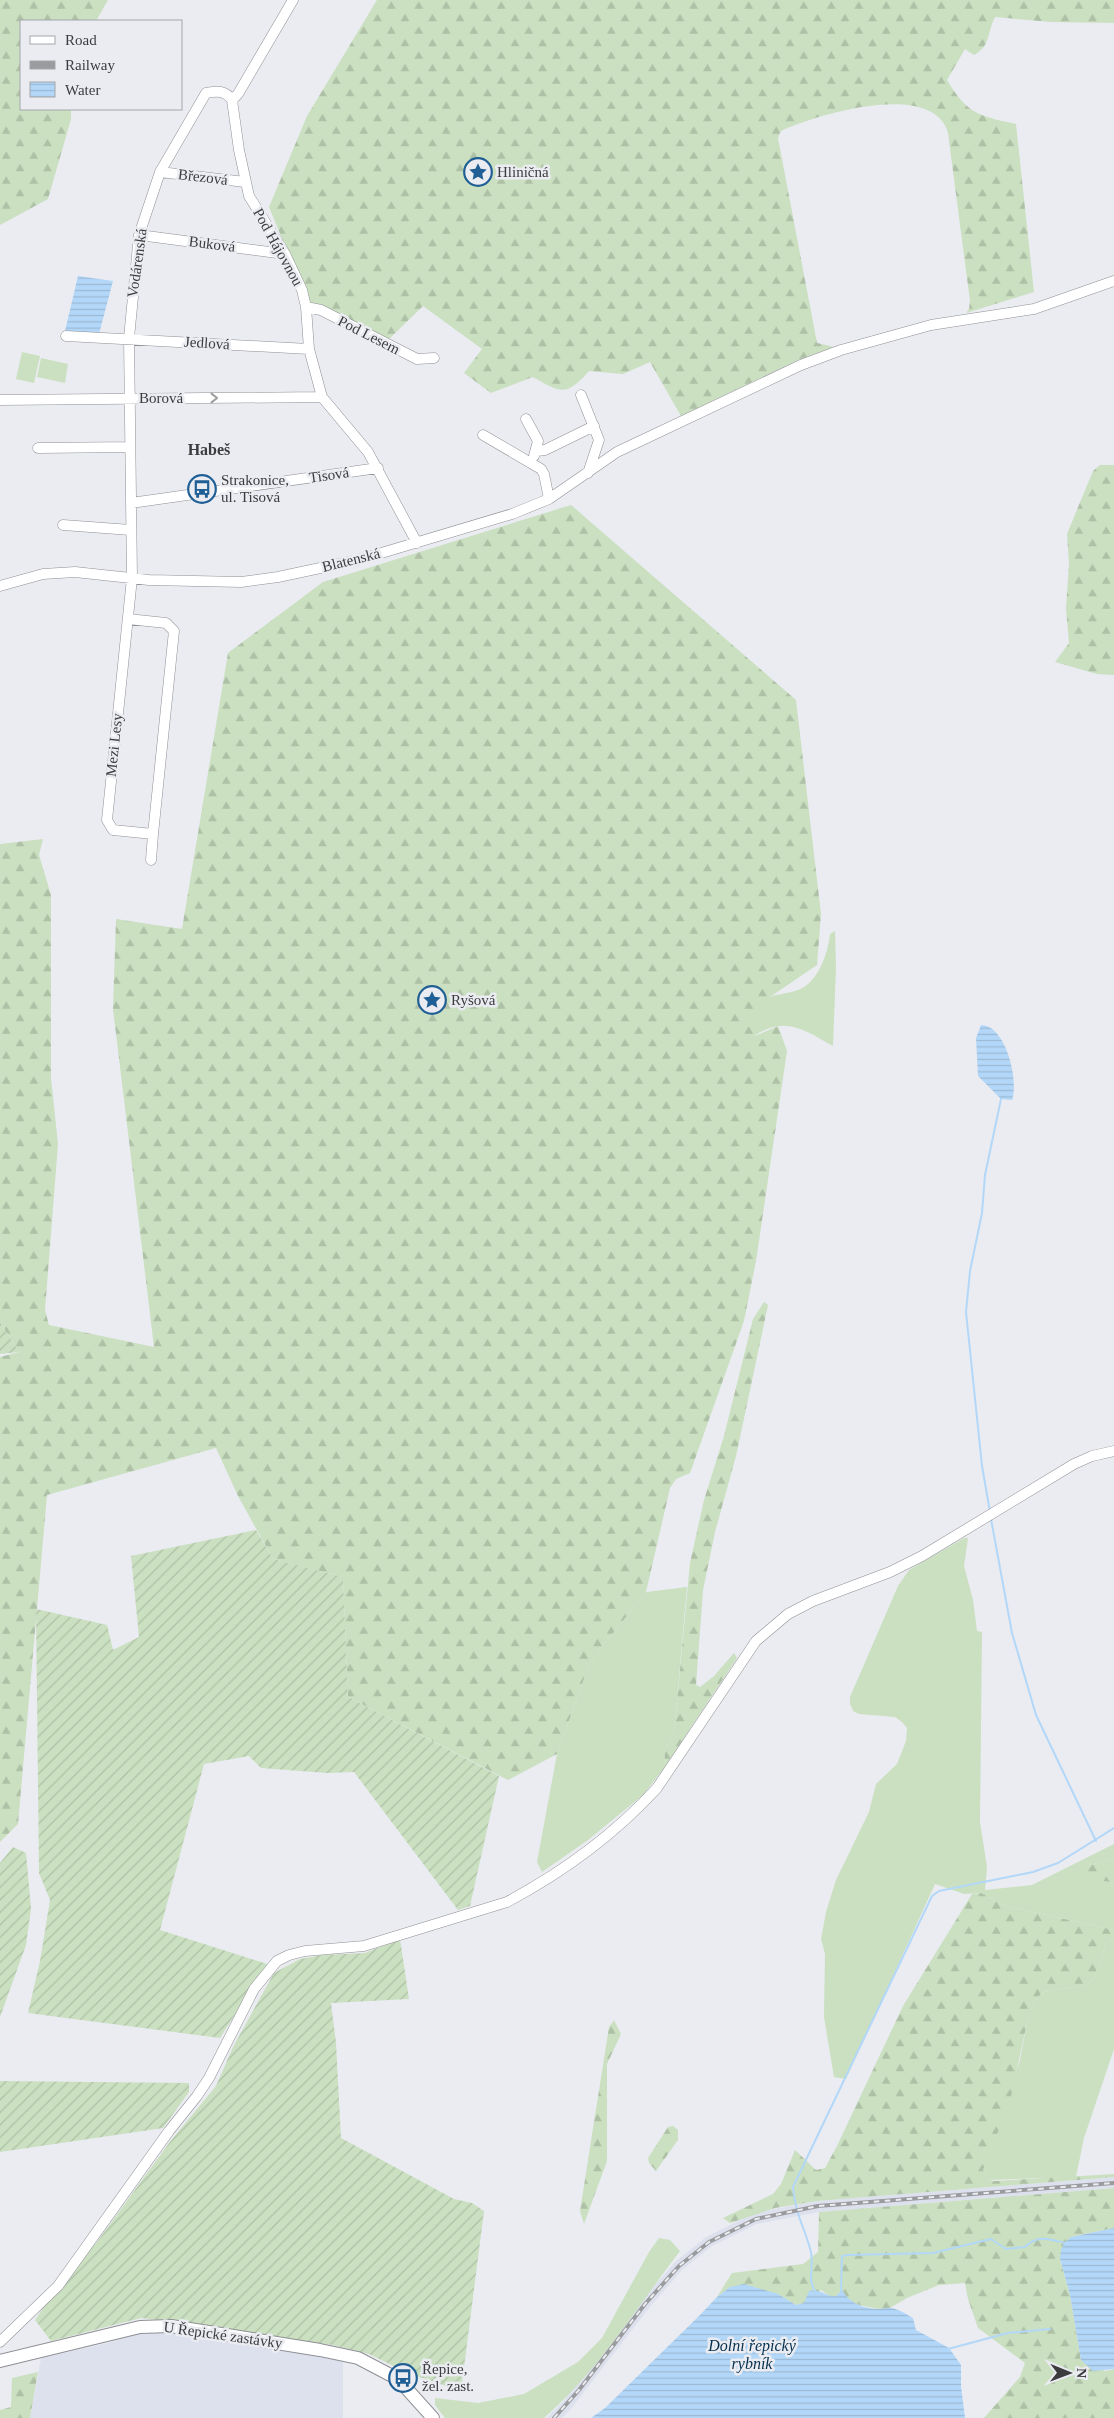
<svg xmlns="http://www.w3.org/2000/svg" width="1114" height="2418" viewBox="0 0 1114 2418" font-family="Georgia,serif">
<defs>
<pattern id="forest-firs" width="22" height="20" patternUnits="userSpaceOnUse" patternTransform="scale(1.25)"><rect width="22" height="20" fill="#cae0c0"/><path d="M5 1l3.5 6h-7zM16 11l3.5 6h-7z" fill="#aec1a6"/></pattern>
<pattern id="garden-furrows" width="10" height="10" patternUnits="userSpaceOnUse" patternTransform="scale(1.25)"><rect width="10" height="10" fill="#cae0c0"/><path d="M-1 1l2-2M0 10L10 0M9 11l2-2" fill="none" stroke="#aec1a6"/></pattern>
<pattern id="water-rules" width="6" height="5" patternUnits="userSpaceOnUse" patternTransform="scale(1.25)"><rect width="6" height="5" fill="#b3d7f8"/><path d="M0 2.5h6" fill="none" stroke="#9bb9d6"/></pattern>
</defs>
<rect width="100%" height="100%" fill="#eaecf1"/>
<path fill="#dde1ee" d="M 1114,2177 L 1114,2188 L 819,2212 L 757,2224 L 712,2246 L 682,2270 L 649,2308 L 570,2410 L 562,2418 L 546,2418 L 562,2403 L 641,2301 L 675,2262 L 706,2237 L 754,2213 L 817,2201 Z
M 166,2331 L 343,2358 L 343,2418 L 30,2418 L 41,2358 L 108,2343 L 139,2332 Z"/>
<path fill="#cae0c0" d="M 22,352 L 40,356 L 34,383 L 16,379 Z
M 41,358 L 68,364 L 65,383 L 37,377 Z
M 835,931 L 836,968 L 833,1046 C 804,1030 786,1015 754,1036 L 752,1033 C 756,1023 758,1007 765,1000 C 772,994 786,994 795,991 C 817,986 828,954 830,934 Z
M 964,1538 L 968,1538 L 964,1566 L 973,1600 L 977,1631 L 982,1632 L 980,1822 L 987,1867 L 985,1890 L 1032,1885 L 1114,1844 L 1114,1858 L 1091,1865 L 1076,1875 L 1114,1883 L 1114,1930 L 1006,1906 L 981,1893 L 964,1894 L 935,1884 L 846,2079 L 834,2077 L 824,2017 L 825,1954 L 821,1939 L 826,1912 L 836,1880 L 869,1812 L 876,1784 L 897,1764 L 906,1741 L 907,1728 L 902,1722 L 895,1717 L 859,1714 L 853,1711 L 850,1704 L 850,1697 L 898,1586 L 909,1570 Z
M 687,1587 L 674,1733 L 665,1749 L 664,1768 L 643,1795 L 588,1840 L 542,1872 L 537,1862 L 557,1754 L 590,1662 L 646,1592 Z
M 1114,1940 L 1114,2049 L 1084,2138 L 1076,2177 L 989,2180 L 983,2170 L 1020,2060 L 1027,2023 L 1035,2000 L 1043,1992 L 1087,1985 L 1095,1976 L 1107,1941 Z
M 659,2238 L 670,2240 L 680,2251 C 637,2307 598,2371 544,2418 L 445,2418 L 435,2405 L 435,2398 L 478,2403 L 524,2394 L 578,2362 L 602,2338 L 649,2252 Z"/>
<path fill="url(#forest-firs)" d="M 0,0 L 108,0 L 96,21 L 21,21 L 21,109 L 71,109 L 71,119 L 48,199 L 0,225 Z
M 377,0 L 1114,0 L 1114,23 L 1051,22 L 995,17 C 987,32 991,46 974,55 L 965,49 L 947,80 C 967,114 979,116 1016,124 L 1034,292 L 966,313 L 969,309 L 970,301 L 948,133 C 933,79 815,115 781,131 L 778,138 L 817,343 L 834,347 L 798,360 L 681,416 L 650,362 L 623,374 L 589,371 C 566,397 561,393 533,377 L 491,393 L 464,373 L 482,349 L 423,306 L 384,344 L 309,304 L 269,207 L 307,116 Z
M 1100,465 L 1114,465 L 1114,675 L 1097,674 L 1055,662 L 1069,643 L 1066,608 L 1069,564 L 1067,534 L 1093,471 Z
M 571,505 L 796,700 L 821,914 L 817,965 L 767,999 L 753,1032 L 755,1036 L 778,1026 L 787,1051 L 756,1261 L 744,1321 L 690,1473 L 676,1479 L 670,1488 L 646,1592 L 590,1662 L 557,1754 L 508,1780 L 348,1697 L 343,1577 L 273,1559 L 238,1496 L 216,1448 L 47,1495 L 18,1824 L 0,1842 L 0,1357 L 19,1352 L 0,1322 L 0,844 L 43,839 L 39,855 L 51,895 L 51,1078 L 58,1144 L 45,1310 L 49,1325 L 154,1347 L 113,1009 L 116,919 L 182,929 L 228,653 L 323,582 Z
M 764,1302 L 768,1305 L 736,1456 L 715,1532 L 703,1590 L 696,1685 L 700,1687 L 714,1676 L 734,1653 L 737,1658 L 664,1768 L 665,1749 L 674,1733 L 690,1563 L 704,1500 L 724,1436 L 753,1319 Z
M 1114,1858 L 1114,1883 L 1075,1875 L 1091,1865 Z
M 981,1893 L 1006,1906 L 1114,1930 L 1114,1940 L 1107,1941 L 1095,1976 L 1087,1985 L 1043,1992 L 1035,2000 L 1027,2023 L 1010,2101 L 983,2170 L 989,2180 L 995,2181 L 1114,2174 L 1114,2177 L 817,2201 L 775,2208 L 730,2223 L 723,2218 L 773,2194 L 781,2184 L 795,2150 L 816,2170 L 825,2168 L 837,2146 L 903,2006 L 972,1894 Z
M 614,2020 L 621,2034 L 607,2064 L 607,2161 L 584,2224 L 580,2211 L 609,2027 Z
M 673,2126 L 678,2130 L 678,2140 L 656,2171 L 649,2163 L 648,2158 L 668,2127 Z
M 1114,2188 L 1114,2228 L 1071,2237 L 1060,2259 L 1070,2295 L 1081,2360 L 1105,2371 L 1114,2369 L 1114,2418 L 984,2418 L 1020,2377 L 1025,2363 L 978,2328 L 968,2299 L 965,2283 L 939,2285 L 907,2298 L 890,2308 L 878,2309 L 859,2305 L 846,2299 L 842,2290 L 836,2296 L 831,2297 L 821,2290 L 804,2303 L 796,2305 L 778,2294 L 730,2287 L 717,2297 L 732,2273 L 803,2264 L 818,2252 L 819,2212 Z
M 38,2372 L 30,2418 L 0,2418 L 0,2410 L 11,2407 L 12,2378 Z"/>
<path fill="url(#garden-furrows)" d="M 0,1322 L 19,1352 L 0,1354 Z
M 256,1530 L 273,1559 L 343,1577 L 348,1697 L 499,1776 L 470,1906 L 458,1910 L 354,1772 L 327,1773 L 261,1768 L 249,1756 L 204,1764 L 160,1930 L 267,1964 L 220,2038 L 28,2013 L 40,1961 L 50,1900 L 39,1873 L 36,1609 L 107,1625 L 113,1650 L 139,1637 L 131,1556 Z
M 13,1847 L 26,1853 L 31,1908 L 26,1945 L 0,2017 L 0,1863 Z
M 400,1939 L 409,1999 L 331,2003 L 336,2043 L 341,2138 L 454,2199 L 472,2203 L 484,2211 L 461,2391 L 410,2374 L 369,2354 L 333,2345 L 177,2322 L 141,2318 L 51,2341 L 35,2320 L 58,2286 L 97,2242 L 169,2143 L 216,2086 L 233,2047 L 274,1973 L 300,1959 L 322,1955 L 365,1953 Z
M 0,2081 L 189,2083 L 189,2092 L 163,2128 L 0,2152 Z"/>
<path fill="url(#water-rules)" d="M 78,276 L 113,281 L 99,334 L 65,331 Z
M 981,1025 C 1006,1025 1019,1081 1012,1100 L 1001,1099 L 978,1076 L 976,1038 Z
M 1114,2228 L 1114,2369 L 1093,2371 L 1081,2360 L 1070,2295 L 1060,2259 L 1061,2250 L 1064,2243 L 1071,2237 Z
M 744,2284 L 778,2294 L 796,2305 L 804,2303 L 809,2291 C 821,2288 826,2297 836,2296 L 842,2290 C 849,2303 864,2309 879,2309 C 883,2309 887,2307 891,2308 C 899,2309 906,2314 913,2318 L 916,2330 L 949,2348 L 961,2365 L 961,2386 L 965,2418 L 591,2418 L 605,2408 L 700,2315 L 717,2297 L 730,2287 Z"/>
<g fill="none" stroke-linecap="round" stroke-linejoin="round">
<path stroke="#b3d7f8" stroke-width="2" d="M 990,1512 L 982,1466 L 966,1312 L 970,1271 L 982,1213 L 985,1175 L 1001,1099
M 991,1519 L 1012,1633 L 1036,1715 L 1096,1841
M 815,2291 C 807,2278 814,2266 811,2252 C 805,2228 795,2214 793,2187 L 932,1896 L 939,1891 L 1033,1872 L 1058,1863 L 1114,1828
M 841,2292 L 842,2256 L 848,2255 L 933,2253 L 991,2239 L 1006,2249 L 1025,2247 C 1038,2234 1049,2239 1065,2243
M 948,2349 L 1008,2333 L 1050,2329"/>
<defs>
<path id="minor" d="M 293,0 L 238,94 L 232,100 L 239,150 L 249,196 L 285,254 L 302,290 L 306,307 L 309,349 L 322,397 L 368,452 L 417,543
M 160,172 L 245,182
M 139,235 L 285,254
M 306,307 L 321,310 L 417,359 L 434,358
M 66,336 L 309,349
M 581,395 L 599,440 L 588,473
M 0,400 L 322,397
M 526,419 L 538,441 L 534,456
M 483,435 L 541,469 L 544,474 L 549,499
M 38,448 L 130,447
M 537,451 L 545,450 L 594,426
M 131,503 L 378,468
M 63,525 L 131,530
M 0,586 L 43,574 L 75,572 L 149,580 L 241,582 L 278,577 L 358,560 L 512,514 L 549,499 L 617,452 L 801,365 L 841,350 L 931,325 L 1034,309 L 1114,281
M 128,619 L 166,623 L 174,631 L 153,834 L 113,830 L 107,820 L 132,578 L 129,338 L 139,235 L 160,172 L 206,93 C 217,91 225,90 232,100
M 151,860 L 153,834
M 0,2342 L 58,2286 L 169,2131 L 197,2096 L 209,2078 L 254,1989 L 277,1961 L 289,1955 L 305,1951 L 364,1946 L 507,1902 C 563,1872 614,1835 657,1788 L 756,1641 L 788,1614 L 813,1601 L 890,1572 L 922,1556 L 1074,1464 L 1092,1456 L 1114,1451"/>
<path id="major" d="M 0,2361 L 140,2327 L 171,2326 L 320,2350 L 358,2358 L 398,2379 L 433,2418"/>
</defs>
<use href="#minor" stroke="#8f9095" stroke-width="11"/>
<use href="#major" stroke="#8f9095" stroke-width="14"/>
<use href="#minor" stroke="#fff" stroke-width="10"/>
<use href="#major" stroke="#fff" stroke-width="12"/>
<defs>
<path id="rail" d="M 554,2418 L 579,2390 L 645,2304 L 679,2266 L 709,2242 L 756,2219 L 818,2206 L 1114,2183"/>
</defs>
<use href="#rail" stroke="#9a9b9e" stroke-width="4"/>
<use href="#rail" stroke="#eaecf1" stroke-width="2" stroke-dasharray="5.5" stroke-linecap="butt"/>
</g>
<defs><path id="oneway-chevron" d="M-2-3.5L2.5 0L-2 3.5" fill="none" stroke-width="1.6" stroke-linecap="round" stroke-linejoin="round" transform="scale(1.25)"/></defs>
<use stroke="#9e9e9e" href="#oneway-chevron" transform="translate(214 398)"/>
<defs>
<symbol id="sight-ring" viewBox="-11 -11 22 22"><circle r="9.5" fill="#eaecf1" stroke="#205f95" stroke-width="1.5"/><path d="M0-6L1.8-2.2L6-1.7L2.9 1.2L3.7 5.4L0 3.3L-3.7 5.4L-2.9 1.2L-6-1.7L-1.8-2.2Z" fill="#205f95"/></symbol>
<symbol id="bus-ring" viewBox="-11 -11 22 22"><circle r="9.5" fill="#eaecf1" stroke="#205f95" stroke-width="1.5"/><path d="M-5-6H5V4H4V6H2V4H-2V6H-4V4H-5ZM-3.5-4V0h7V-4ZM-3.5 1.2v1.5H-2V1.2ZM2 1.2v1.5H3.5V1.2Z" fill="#205f95"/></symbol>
</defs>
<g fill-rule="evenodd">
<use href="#sight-ring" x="462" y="156" width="32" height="32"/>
<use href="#bus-ring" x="186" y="473" width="32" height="32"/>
<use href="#sight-ring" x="416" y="984" width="32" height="32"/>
<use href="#bus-ring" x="387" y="2362" width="32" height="32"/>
</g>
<g text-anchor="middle" stroke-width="5" stroke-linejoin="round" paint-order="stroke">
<g font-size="15" fill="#3c3c3e" stroke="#eaecf1" text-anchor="start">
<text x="497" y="177">Hliničná</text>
<text x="221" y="485">Strakonice,<tspan x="221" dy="17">ul. Tisová</tspan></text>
<text x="451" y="1005">Ryšová</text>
<text x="422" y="2374">Řepice,<tspan x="422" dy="17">žel. zast.</tspan></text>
</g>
<g font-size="15" fill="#3c3c3e" stroke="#eaecf1">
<text transform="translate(203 177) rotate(7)" y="5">Březová</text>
<text transform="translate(212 244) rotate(7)" y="5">Buková</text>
<text transform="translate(278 247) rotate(61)" y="5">Pod Hájovnou</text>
<text transform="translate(137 263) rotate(-82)" y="5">Vodárenská</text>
<text transform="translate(369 335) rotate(27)" y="5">Pod Lesem</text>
<text transform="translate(207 343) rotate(4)" y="5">Jedlová</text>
<text x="161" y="403">Borová</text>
<text transform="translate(329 475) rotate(-8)" y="5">Tisová</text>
<text transform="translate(351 560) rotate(-14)" y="5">Blatenská</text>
<text transform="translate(114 745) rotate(-84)" y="5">Mezi Lesy</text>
<text transform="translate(223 2335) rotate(8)" y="5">U Řepické zastávky</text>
</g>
<g font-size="16" font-weight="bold" fill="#3c3c3e" stroke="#eaecf1">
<text x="209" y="455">Habeš</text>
</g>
<g font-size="16" font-style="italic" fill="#05304f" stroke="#eaecf1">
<text x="752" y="2351">Dolní řepický<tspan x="752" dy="18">rybník</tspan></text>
</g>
</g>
<rect x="20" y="20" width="162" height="90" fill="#eaecf1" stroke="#a4a6a9"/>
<rect x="30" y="36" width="25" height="8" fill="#ffffff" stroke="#a4a6a9"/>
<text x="65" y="45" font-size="15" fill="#3c3c3e">Road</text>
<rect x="30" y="61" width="25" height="8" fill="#9a9b9e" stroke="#a4a6a9"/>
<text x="65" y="70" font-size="15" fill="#3c3c3e">Railway</text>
<rect x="30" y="82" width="25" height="15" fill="url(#water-rules)" stroke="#a4a6a9"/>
<text x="65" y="95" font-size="15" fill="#3c3c3e">Water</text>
<g transform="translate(1069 2373) rotate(91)" stroke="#eaecf1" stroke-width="4" paint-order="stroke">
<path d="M0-4L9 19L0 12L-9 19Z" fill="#3c3c3e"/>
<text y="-8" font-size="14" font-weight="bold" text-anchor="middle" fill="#3c3c3e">N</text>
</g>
</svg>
